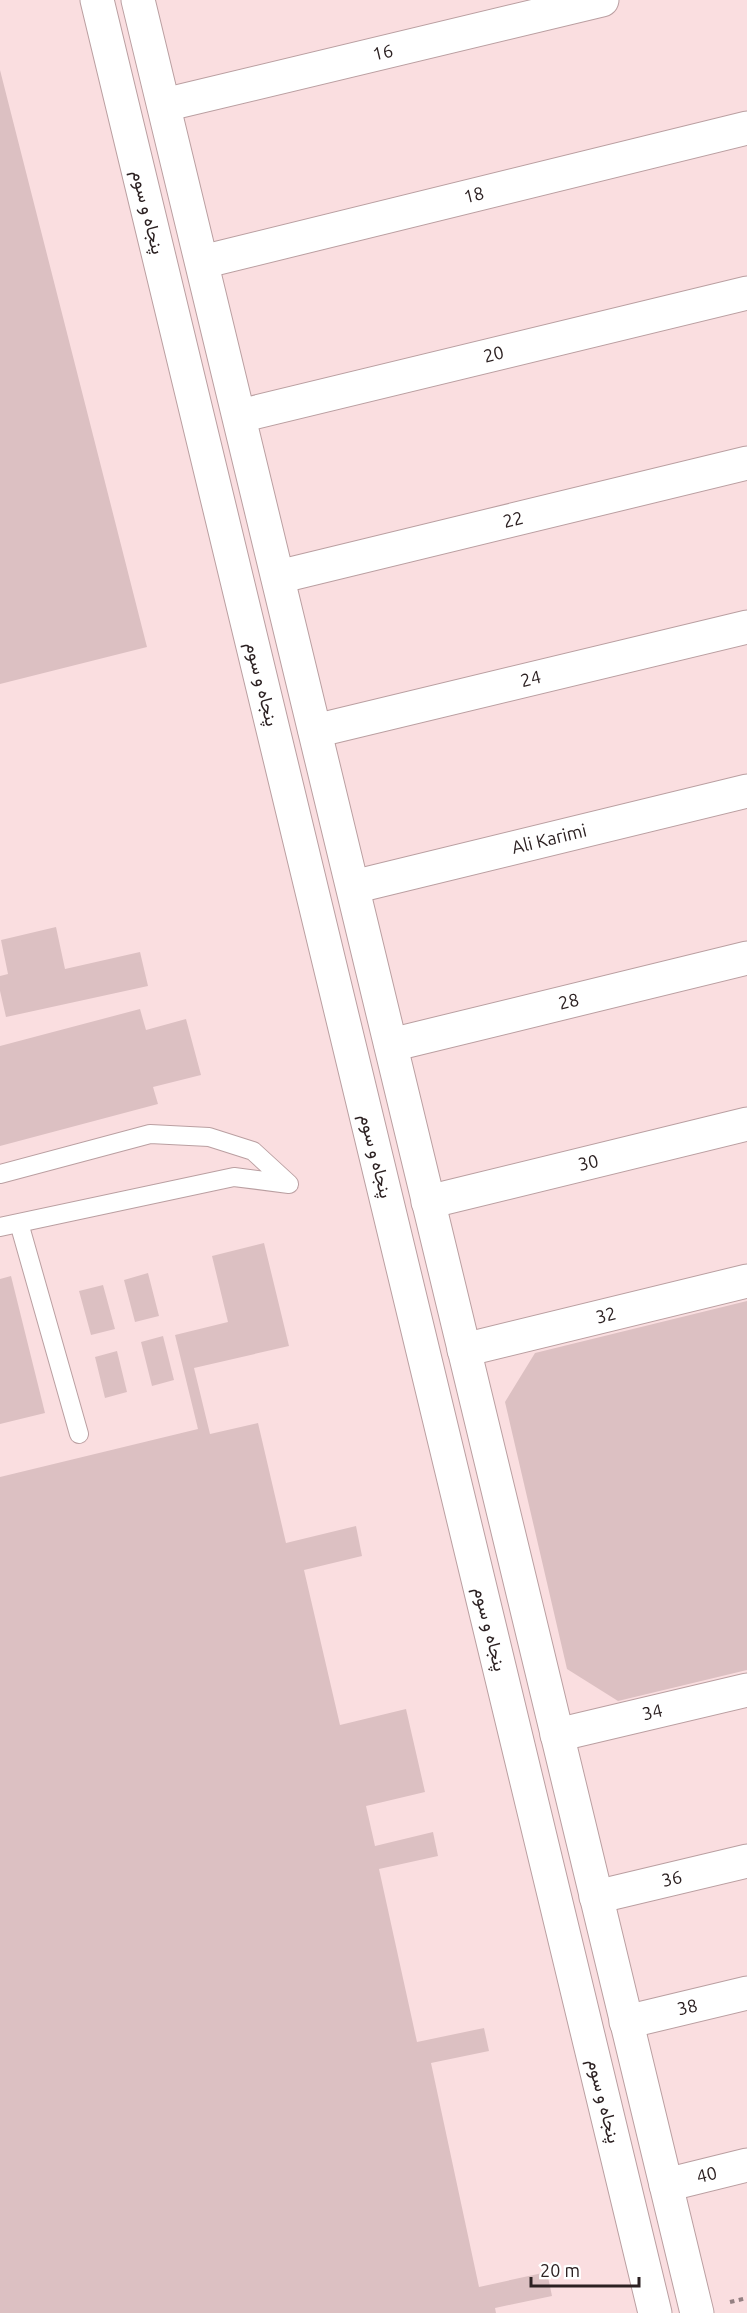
<svg xmlns="http://www.w3.org/2000/svg" width="747" height="2313" viewBox="0 0 747 2313" font-family="Ubuntu,Vazirmatn,sans-serif">
<rect width="100%" height="100%" fill="#fadee0"/>
<path fill="#dcc0c2" d="M 0,70 L 147,647 L 0,684 Z
M 56,927 L 65,969 L 140,952 L 148,986 L 6,1017 L 0,991 L 0,976 L 8,974 L 1,940 Z
M 140,1009 L 146,1030 L 186,1019 L 201,1075 L 153,1087 L 158,1104 L 0,1146 L 0,1046 Z
M 264,1243 L 289,1346 L 194,1368 L 210,1434 L 258,1423 L 286,1543 L 356,1526 L 362,1556 L 304,1570 L 340,1725 L 406,1709 L 425,1792 L 366,1806 L 375,1846 L 433,1832 L 438,1856 L 379,1869 L 417,2042 L 484,2028 L 489,2051 L 431,2063 L 479,2287 L 547,2272 L 552,2296 L 495,2308 L 496,2313 L 0,2313 L 0,1477 L 198,1429 L 175,1335 L 228,1322 L 212,1256 Z
M 148,1273 L 159,1316 L 135,1322 L 124,1280 Z
M 11,1276 L 45,1413 L 0,1424 L 0,1279 Z
M 103,1285 L 115,1329 L 91,1335 L 79,1291 Z
M 747,1301 L 747,1670 L 618,1701 L 567,1669 L 505,1402 L 535,1353 Z
M 163,1336 L 174,1380 L 152,1386 L 141,1342 Z
M 117,1351 L 127,1392 L 105,1398 L 95,1357 Z"/>
<g fill="none" stroke-linecap="round" stroke-linejoin="round">
<defs>
<path id="service" d="M 0,1174 L 150,1134 L 209,1137 L 253,1151 L 289,1184
M 19,1223 L 79,1434
M 0,1227 L 234,1177 L 289,1184"/>
<g id="minor">
<path id="s1" d="M 164,105 L 602,0"/>
<path id="s2" d="M 202,262 L 747,128"/>
<path id="s3" d="M 240,416 L 747,293"/>
<path id="s4" d="M 278,577 L 747,463"/>
<path id="s5" d="M 315,731 L 747,627"/>
<path id="s6" d="M 353,887 L 747,791"/>
<path id="s7" d="M 391,1045 L 747,958"/>
<path id="s8" d="M 428,1202 L 747,1124"/>
<path id="s9" d="M 464,1350 L 747,1281"/>
<path id="s10" d="M 557,1735 L 747,1690"/>
<path id="s11" d="M 596,1897 L 747,1861"/>
<path id="s12" d="M 626,2022 L 747,1993"/>
<path id="s13" d="M 666,2185 L 747,2165"/>
</g>
<path id="tertiary" d="M 97,0 L 655,2313
M 138,0 L 697,2313"/>
</defs>
<use href="#service" stroke="#ba9fa1" stroke-width="20"/>
<use href="#minor" stroke="#ba9fa1" stroke-width="35"/>
<use href="#tertiary" stroke="#ba9fa1" stroke-width="35"/>
<path stroke="#948082" stroke-width="4" stroke-dasharray="4.5 4.5" stroke-linecap="butt" d="M 730,2302 L 747,2298"/>
<use href="#service" stroke="#fff" stroke-width="18"/>
<use href="#minor" stroke="#fff" stroke-width="33"/>
<use href="#tertiary" stroke="#fff" stroke-width="33"/>
</g>
<g text-anchor="middle" stroke-width="4.5" stroke-linejoin="round" paint-order="stroke">
<g font-size="18" fill="#2c2122" stroke="#fff">
<text dy="6" stroke="none"><textPath href="#s1" startOffset="225">16</textPath></text>
<text dy="6" stroke="none"><textPath href="#s2" startOffset="280">18</textPath></text>
<text transform="translate(148 212) rotate(76)" y="6">پنجاه و سوم</text>
<text dy="6" stroke="none"><textPath href="#s3" startOffset="261">20</textPath></text>
<text dy="6" stroke="none"><textPath href="#s4" startOffset="242">22</textPath></text>
<text dy="6" stroke="none"><textPath href="#s5" startOffset="222">24</textPath></text>
<text transform="translate(262 684) rotate(76)" y="6">پنجاه و سوم</text>
<text dy="6" stroke="none"><textPath href="#s6" startOffset="202">Ali Karimi</textPath></text>
<text dy="6" stroke="none"><textPath href="#s7" startOffset="183">28</textPath></text>
<text transform="translate(376 1156) rotate(76)" y="6">پنجاه و سوم</text>
<text dy="6" stroke="none"><textPath href="#s8" startOffset="165">30</textPath></text>
<text dy="6" stroke="none"><textPath href="#s9" startOffset="146">32</textPath></text>
<text transform="translate(490 1629) rotate(76)" y="6">پنجاه و سوم</text>
<text dy="6" stroke="none"><textPath href="#s10" startOffset="98">34</textPath></text>
<text dy="6" stroke="none"><textPath href="#s11" startOffset="78">36</textPath></text>
<text dy="6" stroke="none"><textPath href="#s12" startOffset="63">38</textPath></text>
<text transform="translate(604 2101) rotate(76)" y="6">پنجاه و سوم</text>
<text dy="6" stroke="none"><textPath href="#s13" startOffset="42">40</textPath></text>
</g>
</g>
<path d="M531 2277v9h108v-9" fill="none" stroke="#2c2122" stroke-width="3"/>
<text x="540" y="2277" font-size="18" fill="#2c2122" stroke="#ffffff" stroke-width="4.5" paint-order="stroke">20 m</text>
</svg>
